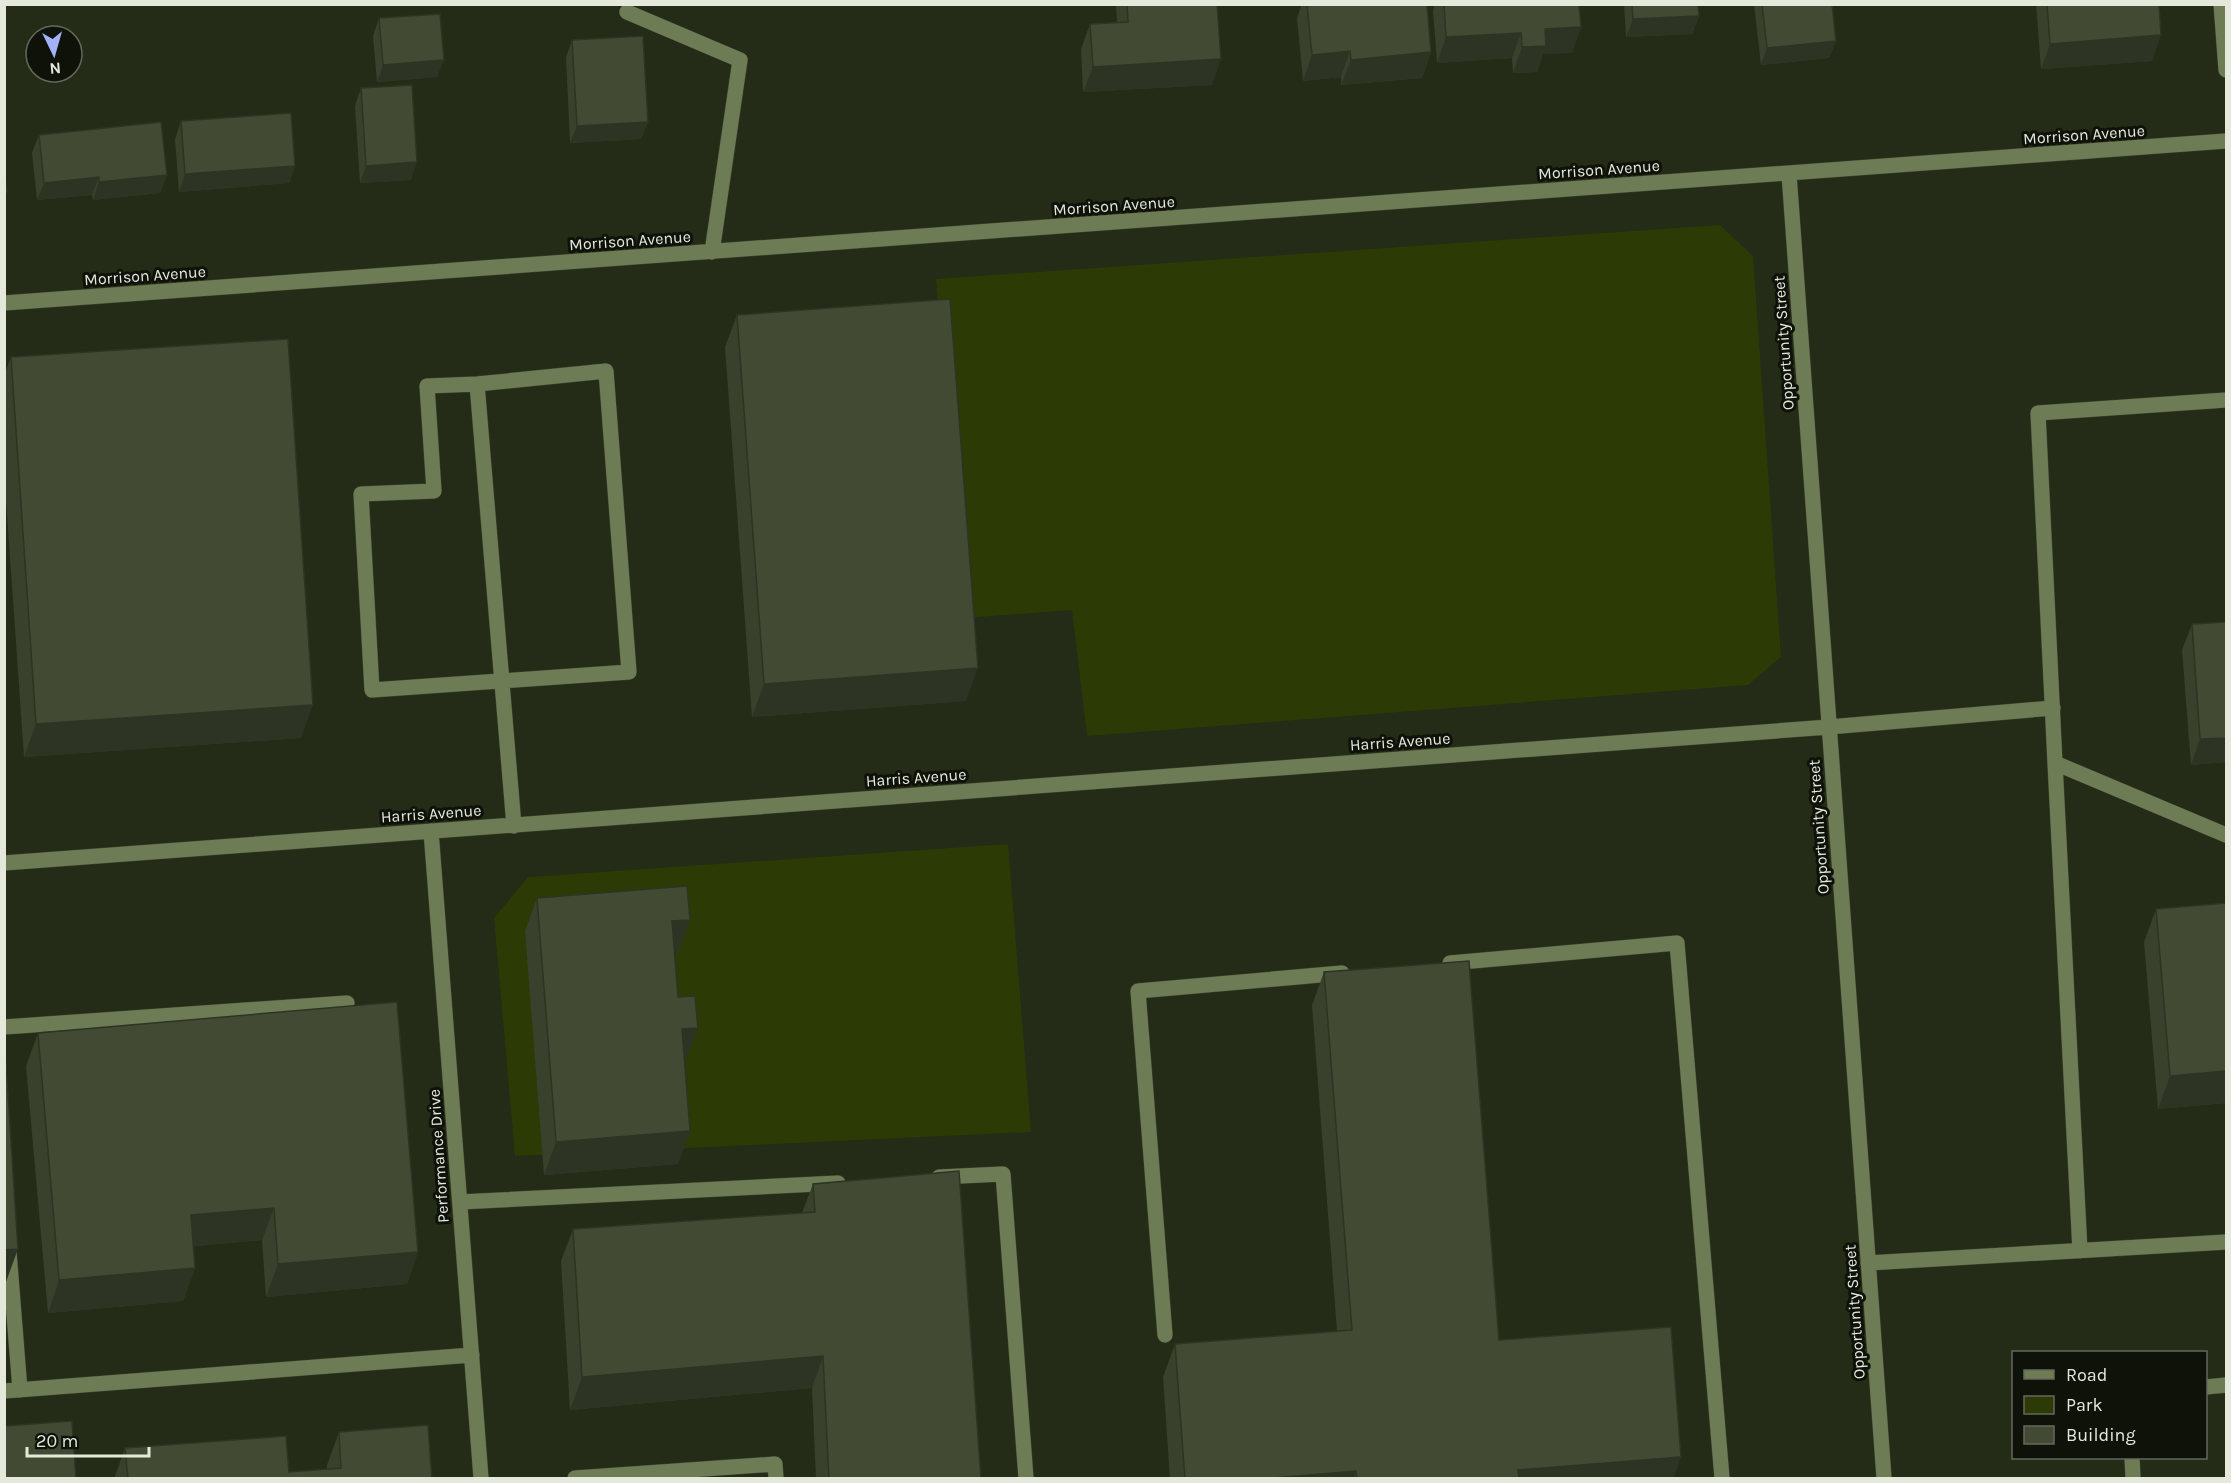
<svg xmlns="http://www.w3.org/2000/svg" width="2231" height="1483" viewBox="0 0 2231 1483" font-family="Karla,sans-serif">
<rect width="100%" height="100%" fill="#242b16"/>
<path fill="#2c3a05" d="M 1720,225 L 1753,256 L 1781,657 L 1748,685 L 1087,736 L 1072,610 L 966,618 L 936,279 Z
M 1008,844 L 1031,1132 L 515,1156 L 494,918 L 528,877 Z"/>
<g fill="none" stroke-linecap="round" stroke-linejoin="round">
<defs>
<path id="minor" d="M 2221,4 L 2226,70
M 627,12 L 740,60 L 712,252
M 1789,174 L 1884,1478
M 4,303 L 2226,141
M 606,371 L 629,672 L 372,690 L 361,494 L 434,491 L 427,386 L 477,384 Z
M 477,384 L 514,826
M 2055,763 L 2038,413 L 2226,400
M 431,831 L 481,1478
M 4,863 L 1829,727 L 2053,708
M 1450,963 L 1677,943 L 1722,1478
M 4,1027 L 347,1003
M 939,1177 L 1003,1174 L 1026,1478
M 460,1202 L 838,1183
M 2080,1251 L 2055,763 L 2226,835
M 9,1252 L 20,1390
M 1868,1263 L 2226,1242
M 1165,1335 L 1138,991 L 1342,973
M 2206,1387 L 2226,1385
M 4,1391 L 472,1355
M 2132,1458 L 2133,1478
M 575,1478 L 775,1464 L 776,1478"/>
</defs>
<use href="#minor" stroke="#3f4632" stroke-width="16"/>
<use href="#minor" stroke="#6e7c56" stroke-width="15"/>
</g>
<path fill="#39402c" d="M 1116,4 L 1217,4 L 1212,85 L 1083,92 L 1081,49 L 1090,24 L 1117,22 Z
M 1302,4 L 1427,4 L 1431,52 L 1422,78 L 1341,85 L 1341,77 L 1303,81 L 1297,18 Z
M 1435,4 L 1579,4 L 1581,27 L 1572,53 L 1543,54 L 1537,72 L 1513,73 L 1512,58 L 1437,63 L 1433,11 Z
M 1624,4 L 1698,4 L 1699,16 L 1692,34 L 1626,37 Z
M 1754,4 L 1832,4 L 1836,41 L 1829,58 L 1761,65 Z
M 2036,4 L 2159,4 L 2152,61 L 2041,69 Z
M 379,18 L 437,77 L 377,82 L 373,36 Z
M 572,40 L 648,122 L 641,139 L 570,143 L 566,57 Z
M 361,88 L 411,180 L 360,183 L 355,106 Z
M 181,121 L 295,166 L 289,183 L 179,192 L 175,139 Z
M 39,135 L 167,175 L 160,193 L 93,200 L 92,195 L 37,200 L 32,153 Z
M 737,315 L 966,701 L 752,717 L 725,347 Z
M 11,357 L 301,738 L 24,757 L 4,472 L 4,375 Z
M 2192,624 L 2226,762 L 2191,765 L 2182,650 Z
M 537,898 L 690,920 L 678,953 L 674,953 L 678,997 L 686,1061 L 684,1061 L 690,1131 L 678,1164 L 544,1175 L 525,931 Z
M 2226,903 L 2226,1103 L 2158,1109 L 2144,942 L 2156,909 Z
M 1324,972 L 1499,1340 L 1681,1457 L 1673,1479 L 1170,1479 L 1163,1377 L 1175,1344 L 1337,1331 L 1312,1005 Z
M 38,1033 L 418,1252 L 407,1284 L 266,1297 L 262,1240 L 193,1246 L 195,1268 L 183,1301 L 48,1313 L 26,1066 Z
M 813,1184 L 981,1479 L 816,1479 L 812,1388 L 570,1410 L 561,1261 L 573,1229 L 802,1213 Z
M 339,1432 L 432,1479 L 114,1479 L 125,1448 L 289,1472 L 327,1469 L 327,1465 Z"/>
<path fill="#2e3424" d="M 1699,16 L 1692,34 L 1626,37 L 1633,19 Z
M 1581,27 L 1572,53 L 1543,54 L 1537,72 L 1513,73 L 1522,47 L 1545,29 Z
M 1521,33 L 1512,58 L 1437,63 L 1446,37 Z
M 2161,35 L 2152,61 L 2041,69 L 2050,44 Z
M 1836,41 L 1829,58 L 1761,65 L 1767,48 Z
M 1350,51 L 1341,77 L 1303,81 L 1312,55 Z
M 1431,52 L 1422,78 L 1341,85 L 1351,60 Z
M 1221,59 L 1212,85 L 1083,92 L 1093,67 Z
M 444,60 L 437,77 L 377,82 L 383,65 Z
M 648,122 L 641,139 L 570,143 L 577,126 Z
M 417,162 L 411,180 L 360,183 L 366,166 Z
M 295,166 L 289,183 L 179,192 L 185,174 Z
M 167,175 L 160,193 L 93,200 L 99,182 Z
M 99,177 L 92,195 L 37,200 L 44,183 Z
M 978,668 L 966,701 L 752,717 L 764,684 Z
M 313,705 L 301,738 L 24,757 L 36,724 Z
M 2226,738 L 2226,762 L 2191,765 L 2200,739 Z
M 690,920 L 678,953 L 660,954 L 672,921 Z
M 698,1028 L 686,1061 L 670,1062 L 682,1029 Z
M 2226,1071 L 2226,1103 L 2158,1109 L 2170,1076 Z
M 690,1131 L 678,1164 L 544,1175 L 556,1142 Z
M 274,1208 L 262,1240 L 179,1248 L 191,1215 Z
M 18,1249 L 6,1282 L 4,1282 L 4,1250 Z
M 418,1252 L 407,1284 L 266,1297 L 278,1264 Z
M 195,1268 L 183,1301 L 48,1313 L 59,1280 Z
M 823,1356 L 812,1388 L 570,1410 L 582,1377 Z
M 1681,1457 L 1673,1479 L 1515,1479 L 1518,1470 Z
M 1356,1471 L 1354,1479 L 1262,1479 Z"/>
<path fill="#424a33" stroke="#2e3424" stroke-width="1.5" d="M 1127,4 L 1217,4 L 1221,59 L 1093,67 L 1090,24 L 1128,22 Z
M 1307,4 L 1427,4 L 1431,52 L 1351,60 L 1350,51 L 1312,55 Z
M 1444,4 L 1579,4 L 1581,27 L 1545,29 L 1546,46 L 1522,47 L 1521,33 L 1446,37 Z
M 1632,4 L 1698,4 L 1699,16 L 1633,19 Z
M 1762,4 L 1832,4 L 1836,41 L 1767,48 Z
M 2047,4 L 2159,4 L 2161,35 L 2050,44 Z
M 440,14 L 444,60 L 383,65 L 379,18 Z
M 643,36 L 648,122 L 577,126 L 572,40 Z
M 412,85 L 417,162 L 366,166 L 361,88 Z
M 291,113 L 295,166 L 185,174 L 181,121 Z
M 161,122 L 167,175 L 99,182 L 99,177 L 44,183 L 39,135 Z
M 4,168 L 7,192 L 4,192 Z
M 950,299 L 978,668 L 764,684 L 737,315 Z
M 288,339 L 313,705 L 36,724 L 11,357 Z
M 2226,622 L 2226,738 L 2200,739 L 2192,624 Z
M 687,886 L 690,920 L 672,921 L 678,997 L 695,996 L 698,1028 L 682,1029 L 690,1131 L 556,1142 L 537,898 Z
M 2226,903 L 2226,1071 L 2170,1076 L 2156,909 Z
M 1469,961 L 1499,1340 L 1671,1327 L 1681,1457 L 1518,1470 L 1519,1479 L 1357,1479 L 1356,1471 L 1262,1479 L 1185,1479 L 1175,1344 L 1352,1330 L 1324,972 Z
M 397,1002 L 418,1252 L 278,1264 L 274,1208 L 191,1215 L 195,1268 L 59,1280 L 38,1033 Z
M 4,1063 L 6,1063 L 18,1249 L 4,1250 Z
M 959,1171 L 981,1479 L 829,1479 L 823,1356 L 582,1377 L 573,1229 L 815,1212 L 813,1184 Z
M 72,1421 L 76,1479 L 4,1479 L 4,1426 Z
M 428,1425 L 432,1479 L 128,1479 L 125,1448 L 286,1436 L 289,1472 L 341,1468 L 339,1432 Z"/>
<g text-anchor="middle" stroke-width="6" stroke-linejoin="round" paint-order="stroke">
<g font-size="16" fill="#e4e9dc" stroke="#0f1209">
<text transform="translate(2084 134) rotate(-4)" y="6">Morrison Avenue</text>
<text transform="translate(1599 169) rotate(-4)" y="6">Morrison Avenue</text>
<text transform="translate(1114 205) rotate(-4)" y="6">Morrison Avenue</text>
<text transform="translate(630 240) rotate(-4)" y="6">Morrison Avenue</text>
<text transform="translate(145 275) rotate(-4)" y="6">Morrison Avenue</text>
<text transform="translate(1783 343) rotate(-94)" y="6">Opportunity Street</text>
<text transform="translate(1400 741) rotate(-4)" y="6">Harris Avenue</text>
<text transform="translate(916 777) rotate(-4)" y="6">Harris Avenue</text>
<text transform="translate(431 813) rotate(-4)" y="6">Harris Avenue</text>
<text transform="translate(1818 827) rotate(-94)" y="6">Opportunity Street</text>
<text transform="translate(438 1156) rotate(-94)" y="6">Performance Drive</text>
<text transform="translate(1854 1312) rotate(-94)" y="6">Opportunity Street</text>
</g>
</g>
<rect width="2231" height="1483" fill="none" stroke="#e4e9dc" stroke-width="12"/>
<rect x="2012" y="1351" width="195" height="108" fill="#0f1209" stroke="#64685d" stroke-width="1.5"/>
<rect x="2024" y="1370" width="30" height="9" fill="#6e7c56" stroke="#64685d" stroke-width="1.5"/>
<text x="2066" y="1381" font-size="18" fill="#e4e9dc">Road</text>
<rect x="2024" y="1396" width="30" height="18" fill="#2c3a05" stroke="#64685d" stroke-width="1.5"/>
<text x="2066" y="1411" font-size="18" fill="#e4e9dc">Park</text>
<rect x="2024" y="1426" width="30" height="18" fill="#424a33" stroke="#64685d" stroke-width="1.5"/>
<text x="2066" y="1441" font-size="18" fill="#e4e9dc">Building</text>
<g transform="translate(54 54) rotate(175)"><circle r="28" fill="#0f1209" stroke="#64685d" stroke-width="1.5"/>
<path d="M0-4.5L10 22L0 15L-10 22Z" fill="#a2b2fd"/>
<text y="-9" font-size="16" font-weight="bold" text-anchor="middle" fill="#e4e9dc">N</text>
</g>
<path d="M27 1447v9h122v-9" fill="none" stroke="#e4e9dc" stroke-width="3"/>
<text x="36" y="1447" font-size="18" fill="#e4e9dc" stroke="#0f1209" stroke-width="4.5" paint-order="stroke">20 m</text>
</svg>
